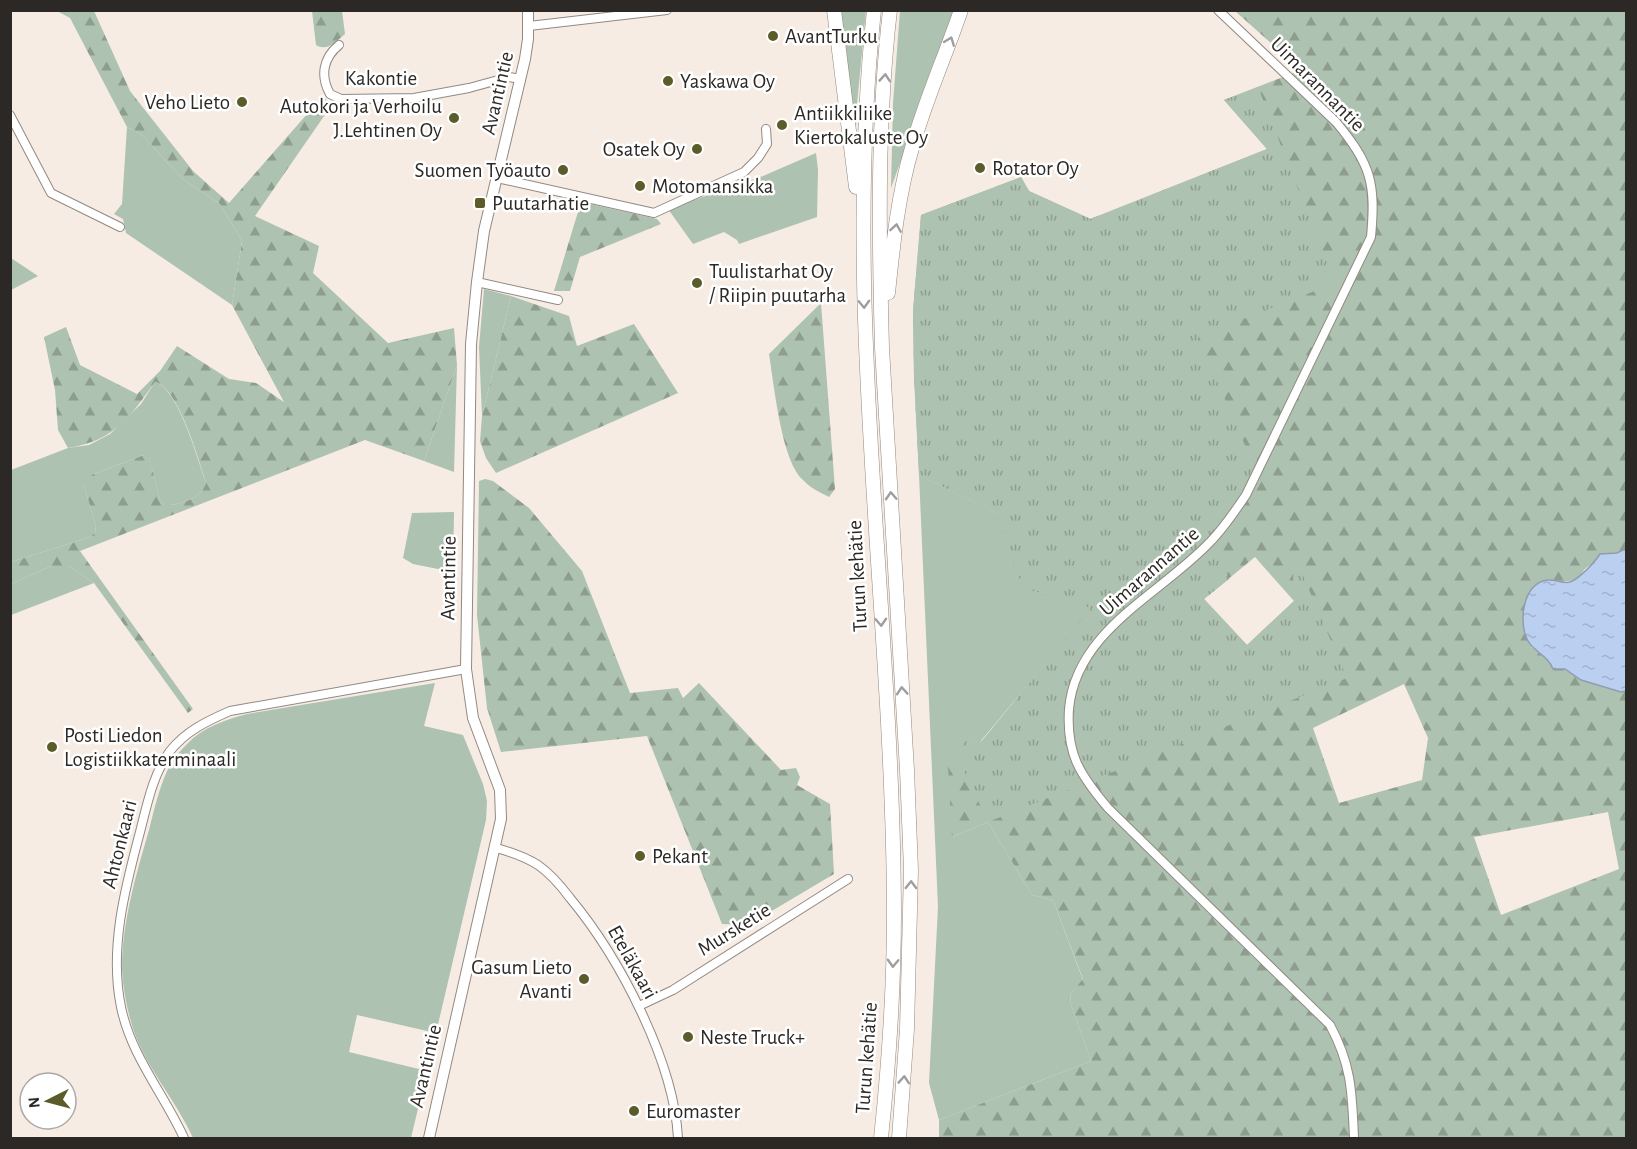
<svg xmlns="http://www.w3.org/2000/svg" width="1637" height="1149" viewBox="0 0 1637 1149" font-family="'Alegreya Sans',sans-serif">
<defs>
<pattern id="forest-firs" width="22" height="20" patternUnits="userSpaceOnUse" patternTransform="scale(1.5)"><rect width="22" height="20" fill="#adc2b0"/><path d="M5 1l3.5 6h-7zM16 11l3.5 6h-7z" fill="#8d9e8f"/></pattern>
<pattern id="park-tufts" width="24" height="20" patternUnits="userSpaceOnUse" patternTransform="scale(1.5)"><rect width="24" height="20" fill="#adc2b0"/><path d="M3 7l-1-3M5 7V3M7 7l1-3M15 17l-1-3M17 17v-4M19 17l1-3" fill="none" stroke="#8d9e8f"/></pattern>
<pattern id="water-ripples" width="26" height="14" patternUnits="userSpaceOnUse" patternTransform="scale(1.5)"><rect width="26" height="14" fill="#bbcff0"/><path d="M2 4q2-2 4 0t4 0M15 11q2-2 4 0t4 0" fill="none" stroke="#a1b2ce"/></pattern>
</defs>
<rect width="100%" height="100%" fill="#f6ece4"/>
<path fill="#adc2b0" d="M 838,11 L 866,11 L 857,104 L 855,151 Z
M 900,11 L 955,11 L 891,188 L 893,103 Z
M 127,127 L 141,134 L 183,179 L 220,204 L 242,241 L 232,305 L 126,233 L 123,219 L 114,214 L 122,204 Z
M 816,153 L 818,170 L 817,217 L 739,244 L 737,240 L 724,232 L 693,244 L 668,209 L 763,176 Z
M 11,258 L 38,276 L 11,290 Z
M 484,289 L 511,296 L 482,416 L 479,347 Z
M 457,365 L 454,472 L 424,461 Z
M 155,382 C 179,389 197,459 206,482 C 203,498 179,506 164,505 L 160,500 L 149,457 L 144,455 L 91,475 L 84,486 L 96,526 L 95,533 L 87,538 L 11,562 L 11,470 L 68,448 L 89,445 L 110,434 L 141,404 Z
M 919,475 L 995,512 L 1024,588 L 1092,608 L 980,742 L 969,737 L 952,837 L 988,822 L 1032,895 L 1053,900 L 1083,980 L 1071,993 L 1070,1002 L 1091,1061 L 939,1120 L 929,1083 L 938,907 Z
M 454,512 L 453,572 L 413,564 L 403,558 L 412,513 Z
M 51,566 L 69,566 L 94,583 L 11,615 L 11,584 Z
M 435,683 L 424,726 L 463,735 L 483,784 L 487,801 L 486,820 L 436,1033 L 357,1015 L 349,1052 L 427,1071 L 411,1138 L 193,1138 C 175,1098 143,1065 131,1022 C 126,1005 123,987 122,969 C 122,922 136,875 149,830 C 154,810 159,788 168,769 C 172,760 180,751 187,744 C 203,727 225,720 247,714 Z"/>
<path fill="url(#forest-firs)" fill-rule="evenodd" d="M 57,11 L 94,11 L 130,91 L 193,171 L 229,203 L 323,96 L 331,106 L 255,216 L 319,246 L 313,273 L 388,343 L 454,328 L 457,365 L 424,461 L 365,440 L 80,551 L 193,709 L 188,713 L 94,583 L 69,566 L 51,566 L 11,584 L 11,562 L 87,538 L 95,533 L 96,526 L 84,486 L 86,479 L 91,475 L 144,455 L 149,456 L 160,500 L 164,505 C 179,506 203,498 206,482 C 198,459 179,388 155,382 C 130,417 114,441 68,448 L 58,430 L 55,390 L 44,337 L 66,327 L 80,365 L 137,394 L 160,371 L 177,346 L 229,379 L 256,383 L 284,402 L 232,305 L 242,241 L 220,204 L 183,179 L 141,134 L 127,127 L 70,18 Z
M 312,11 L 342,11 L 345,34 C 337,41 327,52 316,45 Z
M 1235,11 L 1626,11 L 1626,550 L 1596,560 C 1593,566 1590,564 1585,569 C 1584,569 1581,576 1580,576 C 1569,586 1553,578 1538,583 L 1531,647 L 1550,661 L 1553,669 L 1565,669 L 1581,680 L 1621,692 L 1626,691 L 1626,1138 L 939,1138 L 939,1120 L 1091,1061 L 1070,1002 L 1071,993 L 1083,979 L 1053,900 L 1032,895 L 988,822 L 952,837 L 948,765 L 969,737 L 981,742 L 1091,608 L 1023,588 L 995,512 L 919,475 L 914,376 L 913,311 L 921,215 L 1021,177 L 1029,191 L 1090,219 L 1267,149 L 1224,100 L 1301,70 ZM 1255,557 L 1294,601 L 1247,645 L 1204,599 ZM 1404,684 L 1428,738 L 1422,780 L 1339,803 L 1313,728 ZM 1608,812 L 1619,869 L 1501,915 L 1474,837 Z
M 581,202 L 657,219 L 661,224 L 580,257 L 570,291 L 554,291 Z
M 511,296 L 569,316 L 577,346 L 634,324 L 678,393 L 496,473 L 486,458 L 480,441 L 482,416 Z
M 821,303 L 835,489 L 829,497 C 819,492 809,487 802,479 C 781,458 774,384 769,354 Z
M 485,479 L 493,481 L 529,508 L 582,571 L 630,693 L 678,688 L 683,698 L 699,683 L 781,770 L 796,768 L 800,777 L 797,785 L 830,804 L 834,874 L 748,925 L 722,924 L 647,736 L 501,752 L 487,708 L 477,615 L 479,481 Z"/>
<path fill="url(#park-tufts)" d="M 1258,87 L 1335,283 L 1198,337 L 1254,466 C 1241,492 1229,514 1209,535 L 1229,579 L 1204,599 L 1247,645 L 1294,601 L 1293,571 L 1301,571 L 1347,678 L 988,822 L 956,754 L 969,737 L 981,742 L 1091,608 L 1023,588 L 995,512 L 919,475 L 914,376 L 913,311 L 921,215 L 1021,177 L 1029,191 L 1091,219 L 1267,149 L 1224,100 Z"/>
<path fill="url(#water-ripples)" stroke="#909db3" stroke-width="1.5" d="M 1623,550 L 1626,550 L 1626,691 L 1621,692 L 1581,680 L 1565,669 L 1553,669 C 1547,653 1530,652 1525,634 C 1520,615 1524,584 1547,580 C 1555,579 1563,584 1570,582 C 1579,579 1595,562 1600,554 L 1617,553 Z"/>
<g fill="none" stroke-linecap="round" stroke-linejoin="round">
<defs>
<path id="minor" d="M 1218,10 L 1336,122 C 1371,164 1376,183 1371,237 L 1246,495 C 1235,511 1224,528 1210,542 C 1161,594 1076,630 1069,709 C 1066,754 1080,775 1108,808 L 1330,1025 C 1352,1066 1352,1093 1354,1138
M 529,26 L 667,10
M 339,45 C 323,58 320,76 330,94 L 341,99 L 414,98 L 469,88 L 509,77 L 521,79
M 10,115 L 51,193 L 120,227
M 497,178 L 654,213 L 744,172 L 758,158 L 767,144 L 766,129
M 477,282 L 558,300
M 496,848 C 511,852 525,857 538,865 C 551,874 561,886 570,898 C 619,957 674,1061 678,1138
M 639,1006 L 673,990 L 848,879
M 184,1138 C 164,1094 131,1056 121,1007 C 109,949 125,888 140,832 C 147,805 153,774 170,751 C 186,731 207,721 230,711 L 466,669"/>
<path id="tertiary" d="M 429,1138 L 501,819 L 500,790 L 473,718 L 466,669 L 471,344 L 477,282 L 484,231 L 525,59 L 528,39 L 528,10"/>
<path id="trunk" d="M 834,10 L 856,187
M 874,10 C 842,311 893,611 894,912 C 894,987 889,1063 881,1138
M 890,10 C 877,122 879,236 882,348 L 907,770 L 911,870 L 907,1029 L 899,1138
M 888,293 C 893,245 898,195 912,148 C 925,101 945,57 961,10"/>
</defs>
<use href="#minor" stroke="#928982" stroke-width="10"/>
<use href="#tertiary" stroke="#928982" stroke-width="12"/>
<use href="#trunk" stroke="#928982" stroke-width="15"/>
<use href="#minor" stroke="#fff" stroke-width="8"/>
<use href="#tertiary" stroke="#fff" stroke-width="10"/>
<use href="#trunk" stroke="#fff" stroke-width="14"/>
</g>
<defs><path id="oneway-chevron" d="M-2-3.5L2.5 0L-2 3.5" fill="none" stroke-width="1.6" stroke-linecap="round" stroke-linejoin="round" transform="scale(1.5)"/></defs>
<g stroke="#a09e9d">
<use href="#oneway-chevron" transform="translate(950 41) rotate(-69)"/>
<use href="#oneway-chevron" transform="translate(885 78) rotate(-86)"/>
<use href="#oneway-chevron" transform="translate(896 228) rotate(-81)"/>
<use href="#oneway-chevron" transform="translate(864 304) rotate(88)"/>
<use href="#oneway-chevron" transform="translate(891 496) rotate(-93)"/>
<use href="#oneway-chevron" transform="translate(881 622) rotate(87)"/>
<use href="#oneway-chevron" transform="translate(902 691) rotate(-94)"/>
<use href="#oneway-chevron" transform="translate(911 885) rotate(-89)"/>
<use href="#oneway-chevron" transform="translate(893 963) rotate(92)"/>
<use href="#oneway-chevron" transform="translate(904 1080) rotate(-86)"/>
</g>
<g fill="#5b5c29" stroke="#fff" stroke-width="2">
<circle cx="773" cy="36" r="6"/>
<circle cx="668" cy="81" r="6"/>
<circle cx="242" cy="102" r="6"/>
<circle cx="454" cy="118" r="6"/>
<circle cx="782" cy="125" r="6"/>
<circle cx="697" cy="149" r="6"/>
<circle cx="980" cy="168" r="6"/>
<circle cx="563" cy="170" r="6"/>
<circle cx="640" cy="186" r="6"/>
<rect x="474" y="197" width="12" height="12" rx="3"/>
<circle cx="697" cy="283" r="6"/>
<circle cx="52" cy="747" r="6"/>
<circle cx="640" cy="856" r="6"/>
<circle cx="584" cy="979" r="6"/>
<circle cx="688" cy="1037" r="6"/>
<circle cx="634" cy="1111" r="6"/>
</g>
<g text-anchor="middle" stroke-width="5" stroke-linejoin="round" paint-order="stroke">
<g font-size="21" fill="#2c2825" stroke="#fff" text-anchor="start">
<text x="785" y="43">AvantTurku</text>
<text x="680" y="88">Yaskawa Oy</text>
<text x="230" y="109" text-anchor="end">Veho Lieto</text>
<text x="442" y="113" text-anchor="end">Autokori ja Verhoilu<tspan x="442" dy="24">J.Lehtinen Oy</tspan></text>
<text x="794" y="120">Antiikkiliike<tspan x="794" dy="24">Kiertokaluste Oy</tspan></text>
<text x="685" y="156" text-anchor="end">Osatek Oy</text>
<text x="992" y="175">Rotator Oy</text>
<text x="551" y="177" text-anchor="end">Suomen Työauto</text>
<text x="652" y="193">Motomansikka</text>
<text x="492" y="210">Puutarhatie</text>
<text x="709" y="278">Tuulistarhat Oy<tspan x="709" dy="24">/ Riipin puutarha</tspan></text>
<text x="64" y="742">Posti Liedon<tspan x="64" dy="24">Logistiikkaterminaali</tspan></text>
<text x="652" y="863">Pekant</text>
<text x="572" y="974" text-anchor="end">Gasum Lieto<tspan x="572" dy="24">Avanti</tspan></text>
<text x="700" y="1044">Neste Truck+</text>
<text x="646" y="1118">Euromaster</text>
</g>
<g font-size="21" fill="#2c2825" stroke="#fff">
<text x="381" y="85">Kakontie</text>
<text transform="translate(1318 84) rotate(45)" y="7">Uimarannantie</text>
<text transform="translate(497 93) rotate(-77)" y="7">Avantintie</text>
<text transform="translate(1149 571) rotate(-41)" y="7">Uimarannantie</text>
<text transform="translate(857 576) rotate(-93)" y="7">Turun kehätie</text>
<text transform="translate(448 578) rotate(-89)" y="7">Avantintie</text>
<text transform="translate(119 844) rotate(-76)" y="7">Ahtonkaari</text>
<text transform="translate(734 929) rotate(-32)" y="7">Mursketie</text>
<text transform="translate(633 962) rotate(61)" y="7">Eteläkaari</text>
<text transform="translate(866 1058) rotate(-86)" y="7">Turun kehätie</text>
<text transform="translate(425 1066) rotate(-77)" y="7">Avantintie</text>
</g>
</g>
<rect width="1637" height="1149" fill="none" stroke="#2c2825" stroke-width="24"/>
<g transform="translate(48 1101) rotate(264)"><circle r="28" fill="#ffffff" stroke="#aba9a8" stroke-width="1.5"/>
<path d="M0-4.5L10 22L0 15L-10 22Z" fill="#5b5c29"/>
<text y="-9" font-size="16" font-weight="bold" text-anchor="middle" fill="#2c2825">N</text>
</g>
</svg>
